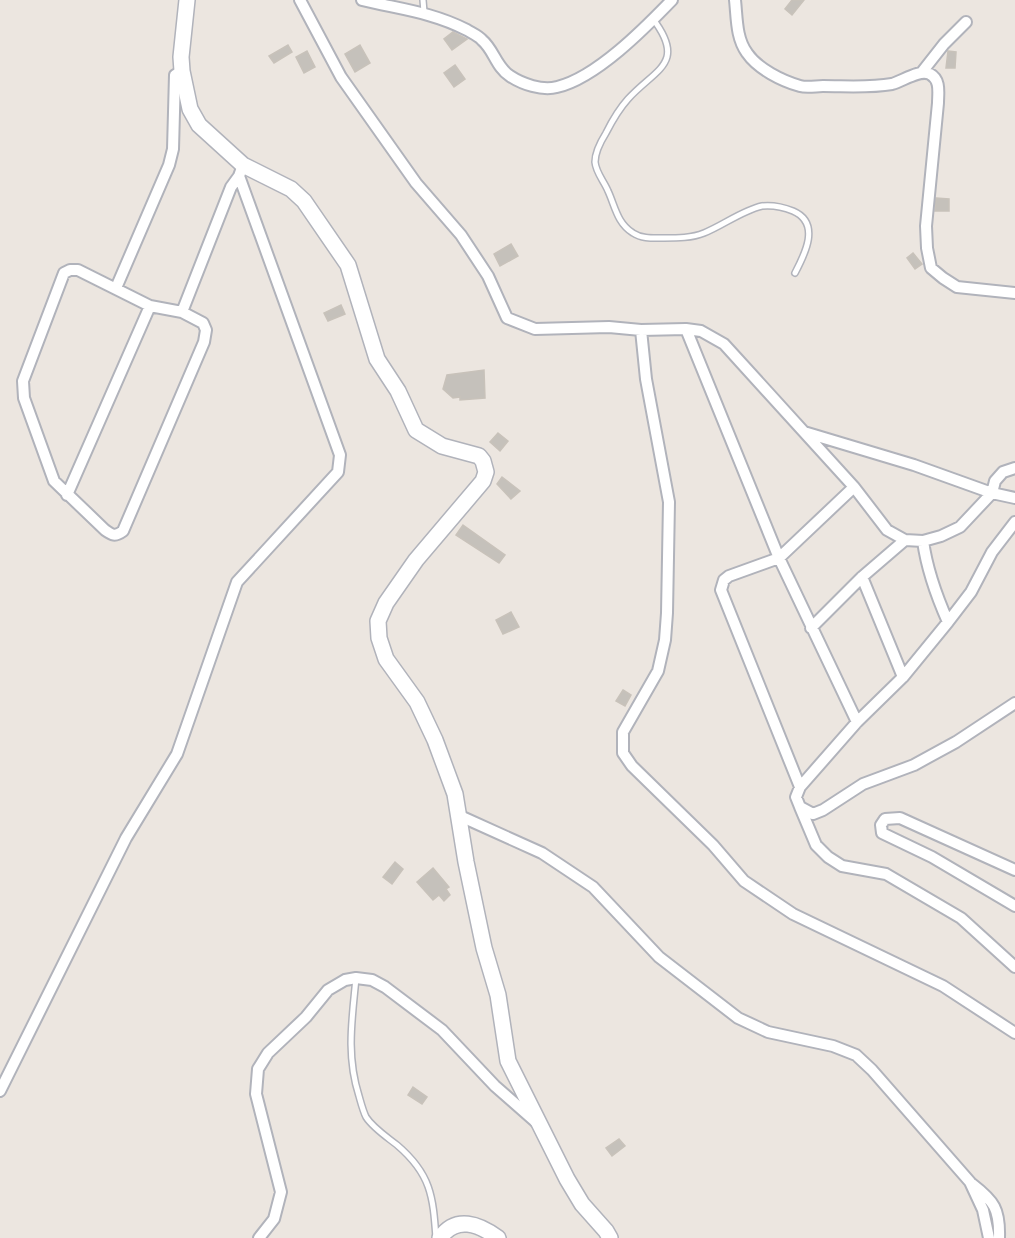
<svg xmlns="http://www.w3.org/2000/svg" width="1015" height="1238" viewBox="0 0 1015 1238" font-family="'IBM Plex Sans',sans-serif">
<rect width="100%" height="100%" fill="#ece6e0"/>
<path fill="#c5c1bb" stroke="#c8c2ba" stroke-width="1.5" d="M 792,0 L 804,0 L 792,15 L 785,9 Z
M 453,32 L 467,39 L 452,50 L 444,39 Z
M 288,45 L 292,52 L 274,63 L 269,56 Z
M 360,45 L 370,63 L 355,72 L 345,54 Z
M 307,51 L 315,67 L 304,73 L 296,57 Z
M 948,51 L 956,52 L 955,68 L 946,68 Z
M 455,65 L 465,79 L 454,87 L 444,73 Z
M 936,198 L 949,199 L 949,211 L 935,211 Z
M 511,244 L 518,256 L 500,266 L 494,254 Z
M 913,253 L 922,264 L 915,269 L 907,258 Z
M 341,305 L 345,314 L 328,321 L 324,313 Z
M 484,370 L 485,398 L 460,400 L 460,397 L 453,398 L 443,389 L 447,375 Z
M 498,433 L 508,441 L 500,451 L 490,442 Z
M 502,477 L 520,491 L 511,499 L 497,484 Z
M 463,525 L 505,555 L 499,563 L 456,535 Z
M 511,612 L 519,627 L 503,634 L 496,620 Z
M 623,690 L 631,695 L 625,706 L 616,701 Z
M 395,862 L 403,869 L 392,884 L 383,877 Z
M 433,868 L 449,887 L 446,889 L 450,895 L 444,901 L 439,895 L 433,900 L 417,882 Z
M 413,1087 L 427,1097 L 422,1104 L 408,1095 Z
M 619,1139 L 625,1146 L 612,1156 L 606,1148 Z"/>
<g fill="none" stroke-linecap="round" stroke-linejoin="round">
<defs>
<path id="lane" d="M 423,0 L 424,12
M 653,19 C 687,64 655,69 628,99 C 619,109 612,121 606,133 C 601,141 595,153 595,162 C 596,173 604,181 608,191 C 615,206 617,223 633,233 C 642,239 653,238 664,238 C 677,238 692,238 704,233 C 722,226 743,210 762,206 C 772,205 783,207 793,211 C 821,223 805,254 795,273
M 356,978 C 352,1020 346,1055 359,1096 C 361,1103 363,1111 366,1117 C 373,1128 387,1137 397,1145 C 431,1174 433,1196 436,1238"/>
<path id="street" d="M 300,0 L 341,77 L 416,183 L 461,235 L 488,276 L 507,318 L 535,329 L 609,327 L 641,330 L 686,329 L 701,331 L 724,344 L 854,487 L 887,530 L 905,540 L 923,541 L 941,536 L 960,527 L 992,493 L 995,481 L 1003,472 L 1015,468
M 362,0 C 399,9 432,12 467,30 C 472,33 479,36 482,40 C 494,50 496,67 510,76 C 522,84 542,91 557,87 C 596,78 645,28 672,0
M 735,0 C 737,18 736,38 747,53 C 758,69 782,81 800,86 C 807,88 816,86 823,86 C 846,86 869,88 892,84 C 903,81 919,69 930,74 C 941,80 938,93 938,103 L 926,226 L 927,248 L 931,268 L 943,278 L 957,287 L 1015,293
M 922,72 L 944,44 L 966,22
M 70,270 L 78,270 L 150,306 L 182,312 L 203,323 L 206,330 L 204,342 L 123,531 C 115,537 112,535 105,530 L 54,481 L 24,398 L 23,381 L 64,273 Z
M 116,288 L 169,165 L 173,149 L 175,75 L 182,71
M 182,312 L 231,187 L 239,176
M 686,329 L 779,558 L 857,722
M 641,330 L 646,379 L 669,502 L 667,613 L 665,640 L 658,671 L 623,732 L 623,753 L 632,766 L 713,845 L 744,881 L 793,914 L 943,986 L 1015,1033
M 804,432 L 914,465 L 992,493 L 1015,498
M 67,495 L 150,306
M 1015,522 L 992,552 L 971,592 L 948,622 L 903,677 L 857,722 L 800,787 L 796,797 L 800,807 L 813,814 L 823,810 L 863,784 L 914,765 L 956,742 L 1015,703
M 923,541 C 927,570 936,595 948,622
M 862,577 L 903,677
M 811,628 L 862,577 L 905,540
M 800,787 L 721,590 L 724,580 L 729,576 L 779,558 L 854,487
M 800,807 L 816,845 L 828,857 L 842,866 L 886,874 L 961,918 L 1015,967
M 460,816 L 542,853 L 593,887 L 659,957 L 738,1018 L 768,1032 L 833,1046 L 856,1055 L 872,1070 L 970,1182 L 983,1210 L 989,1238
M 1015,870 L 900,818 L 885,819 L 881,825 L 882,833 L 932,857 L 1015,906
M 0,1091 L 126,838 L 177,754 L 237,582 L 338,472 L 340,455 L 239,176 L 243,165
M 972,1184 C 994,1201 1000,1209 999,1238
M 259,1238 L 274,1219 L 281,1192 L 256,1094 L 258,1069 L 268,1053 L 306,1017 L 328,990 L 345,980 L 356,978 L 372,980 L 385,987 L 442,1030 L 495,1086 L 536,1122"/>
<path id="secondary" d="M 187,0 L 181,57 L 182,71 L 190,109 L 199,125 L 243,165 L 291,189 L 304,201 L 348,265 L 377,359 L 398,391 L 416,430 L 442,446 L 479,456 L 483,461 L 486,472 L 483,481 L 416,560 L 386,603 L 378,621 L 379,638 L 386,659 L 417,702 L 435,740 L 455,794 L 466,862 L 484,948 L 498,995 L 508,1061 L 567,1179 L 582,1204 L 606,1231 L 610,1238
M 440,1238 C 456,1215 479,1224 498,1238"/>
</defs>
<use href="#lane" stroke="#b1b3bb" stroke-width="8"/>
<use href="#street" stroke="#b1b3bb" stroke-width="14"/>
<use href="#secondary" stroke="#b1b3bb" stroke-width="18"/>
<use href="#lane" stroke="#fff" stroke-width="5"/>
<use href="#street" stroke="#fff" stroke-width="10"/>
<use href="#secondary" stroke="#fff" stroke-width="15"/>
</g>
</svg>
